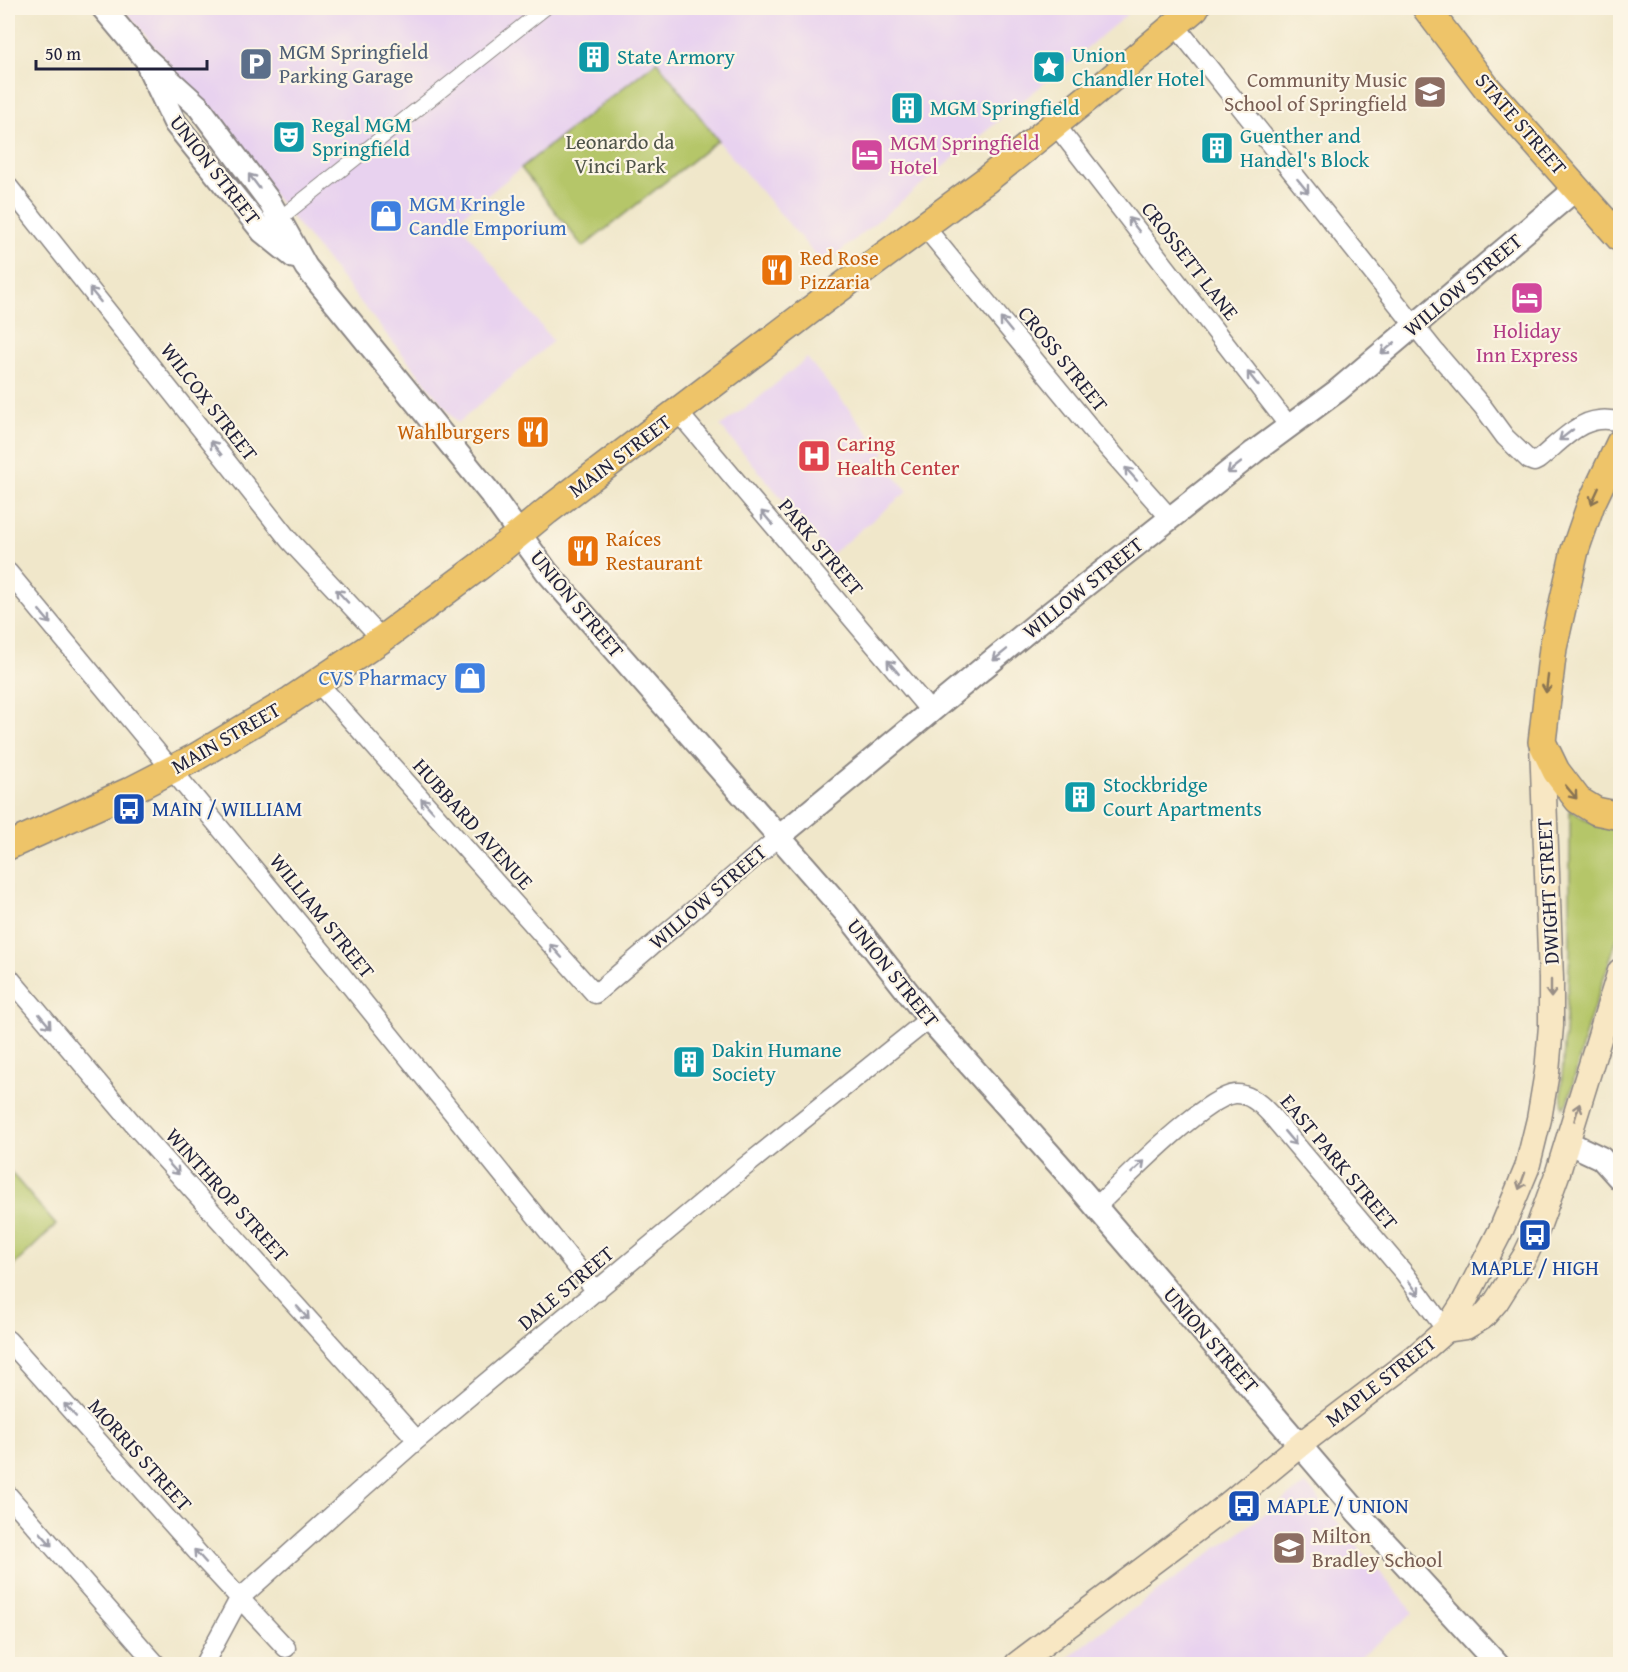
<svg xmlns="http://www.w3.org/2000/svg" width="1628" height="1672" viewBox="0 0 1628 1672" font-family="'Gentium Book Plus',serif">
<rect width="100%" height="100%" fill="#fcf5e5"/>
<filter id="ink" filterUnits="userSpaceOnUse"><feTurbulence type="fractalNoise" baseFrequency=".0167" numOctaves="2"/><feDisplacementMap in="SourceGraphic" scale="12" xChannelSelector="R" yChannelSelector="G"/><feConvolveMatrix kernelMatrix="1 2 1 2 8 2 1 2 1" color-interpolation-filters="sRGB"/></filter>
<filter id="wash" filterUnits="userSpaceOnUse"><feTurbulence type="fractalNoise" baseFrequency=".008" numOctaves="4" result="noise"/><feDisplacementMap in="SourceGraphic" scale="24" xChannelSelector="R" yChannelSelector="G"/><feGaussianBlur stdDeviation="1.35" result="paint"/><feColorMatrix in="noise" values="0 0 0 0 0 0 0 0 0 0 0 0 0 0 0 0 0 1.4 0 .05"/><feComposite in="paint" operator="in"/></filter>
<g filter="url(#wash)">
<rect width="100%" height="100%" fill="#f0e7ca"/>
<path fill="#e8d2ef" d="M 123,8 L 1135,8 L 824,265 L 718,141 L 583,247 L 521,168 L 457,220 L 553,341 L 458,423 Z
M 807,358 L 885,453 L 879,459 L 908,491 L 830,555 L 720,426 L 756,400 Z
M 1306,1484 L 1414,1613 L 1351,1664 L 1061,1664 L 1093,1638 Z"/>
<path fill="#b5c669" stroke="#6c7452" stroke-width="1.5" d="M 657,61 L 718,140 L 583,247 L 521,168 Z
M 1570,810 L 1599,827 L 1620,828 L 1620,930 L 1587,1028 L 1568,1103 L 1563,1108 L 1561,1092 L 1570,955 Z
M 8,1169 L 56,1225 L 8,1271 Z"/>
</g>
<g filter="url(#ink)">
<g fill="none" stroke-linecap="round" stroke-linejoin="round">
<defs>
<path id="pedestrian" d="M 279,219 L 545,8"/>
<path id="minor" d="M 1175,25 L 1434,350 L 1483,407 L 1505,437 L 1529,460 L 1534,462 L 1538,460 C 1563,440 1584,411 1620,422
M 1055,124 L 1289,426
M 8,186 L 289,540 L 382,639
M 924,226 L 1092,430 L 1170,518
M 678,412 L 930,711
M 8,572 L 336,968 L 597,1292
M 318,683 L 595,994 L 780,836
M 8,976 L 134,1125 L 417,1440
M 1096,1207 C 1122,1182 1204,1097 1235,1094 C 1249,1093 1261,1104 1270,1114 L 1405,1274 L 1446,1330
M 8,1340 L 206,1562 L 286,1648
M 8,1495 L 156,1664
M 204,1664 L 239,1599 L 357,1493 L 417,1440 L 742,1169 L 929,1019"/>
<path id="tertiary" d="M 103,8 L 144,57 L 199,107 L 269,201 L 306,267 L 490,493 L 547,572 L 845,912 L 929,1019 L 1072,1179 L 1358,1513 L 1497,1664
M 148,66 L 175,123 L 263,232 L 294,257
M 780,836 L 1039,622 L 1254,452 L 1337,391 L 1577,188
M 1567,1142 L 1601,1158 L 1620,1179"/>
<path id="secondary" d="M 1446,1330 L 1466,1327 L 1483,1317 L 1496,1302 L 1525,1256 L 1536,1233 L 1558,1172 L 1620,971
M 1017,1664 L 1214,1516 L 1306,1440 L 1414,1358 L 1446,1330 L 1464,1302 L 1502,1228 L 1527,1168 L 1539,1119 L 1547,1072 L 1551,1026 L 1551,979 L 1542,743"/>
<path id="primary" d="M 1426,8 L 1487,88 L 1620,238
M 1620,443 L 1591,504 L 1575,550 L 1553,648 L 1542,742 L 1556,771 L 1578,800 L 1596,811 L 1620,816
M 8,846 L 130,791 L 196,757 L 291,700 L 382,639 L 481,565 L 547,511 L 821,302 L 985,181 L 1106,83 L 1195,8"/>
</defs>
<use href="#pedestrian" stroke="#898482" stroke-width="16"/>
<use href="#minor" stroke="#898482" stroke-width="21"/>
<use href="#tertiary" stroke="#898482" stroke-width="26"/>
<use href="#secondary" stroke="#898482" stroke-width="27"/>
<use href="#primary" stroke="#898482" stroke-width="30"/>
<use href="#pedestrian" stroke="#fff" stroke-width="14"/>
<use href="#minor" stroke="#fff" stroke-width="18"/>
<use href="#tertiary" stroke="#fff" stroke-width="22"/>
<use href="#secondary" stroke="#f8e7c3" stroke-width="24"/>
<use href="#primary" stroke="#eec469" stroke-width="27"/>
</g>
<defs><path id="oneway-shaft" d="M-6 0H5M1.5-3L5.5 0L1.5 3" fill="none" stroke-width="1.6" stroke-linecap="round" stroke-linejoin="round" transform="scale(1.5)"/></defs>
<g stroke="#9c9ca7">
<use href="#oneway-shaft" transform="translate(254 181) rotate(-127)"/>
<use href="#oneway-shaft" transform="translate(1303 186) rotate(51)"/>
<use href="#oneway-shaft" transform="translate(1134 225) rotate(-128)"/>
<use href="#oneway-shaft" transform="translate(95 295) rotate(-129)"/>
<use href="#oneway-shaft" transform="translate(1006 325) rotate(-129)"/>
<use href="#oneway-shaft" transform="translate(1388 348) rotate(140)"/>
<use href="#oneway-shaft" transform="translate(1253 379) rotate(-128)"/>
<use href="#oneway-shaft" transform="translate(1566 435) rotate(142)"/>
<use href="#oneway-shaft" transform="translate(216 448) rotate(-128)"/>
<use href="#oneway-shaft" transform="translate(1234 468) rotate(142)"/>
<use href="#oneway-shaft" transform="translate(1131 474) rotate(-132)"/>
<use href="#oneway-shaft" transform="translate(767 518) rotate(-130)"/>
<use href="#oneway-shaft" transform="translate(342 596) rotate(-133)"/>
<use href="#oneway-shaft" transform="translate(45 617) rotate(50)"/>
<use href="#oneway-shaft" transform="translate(1000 655) rotate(141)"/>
<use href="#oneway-shaft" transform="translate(893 667) rotate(-130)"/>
<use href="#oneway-shaft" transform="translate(427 805) rotate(-132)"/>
<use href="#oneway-shaft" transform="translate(556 951) rotate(-132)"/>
<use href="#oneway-shaft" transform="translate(45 1021) rotate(50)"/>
<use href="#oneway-shaft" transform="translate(1290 1138) rotate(50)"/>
<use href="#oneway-shaft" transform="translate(1138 1167) rotate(-43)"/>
<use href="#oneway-shaft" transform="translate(173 1168) rotate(48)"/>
<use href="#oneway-shaft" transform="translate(1414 1288) rotate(53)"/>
<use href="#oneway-shaft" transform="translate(303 1313) rotate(48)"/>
<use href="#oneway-shaft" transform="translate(70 1410) rotate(-132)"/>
<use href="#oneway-shaft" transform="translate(46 1539) rotate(49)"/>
<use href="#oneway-shaft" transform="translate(200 1556) rotate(-132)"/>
</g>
<g stroke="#887352">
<use href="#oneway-shaft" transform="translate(1595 496) rotate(115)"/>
<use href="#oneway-shaft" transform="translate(1547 684) rotate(97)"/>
<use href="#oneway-shaft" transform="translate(1571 792) rotate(50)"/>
</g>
<g stroke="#988e86">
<use href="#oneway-shaft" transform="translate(1551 989) rotate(90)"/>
<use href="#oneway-shaft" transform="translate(1577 1112) rotate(-73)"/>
<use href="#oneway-shaft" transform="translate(1522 1181) rotate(110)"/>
</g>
</g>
<defs>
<symbol id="building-square" viewBox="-11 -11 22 22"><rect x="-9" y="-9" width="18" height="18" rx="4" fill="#0f9aa8" stroke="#fcf5e5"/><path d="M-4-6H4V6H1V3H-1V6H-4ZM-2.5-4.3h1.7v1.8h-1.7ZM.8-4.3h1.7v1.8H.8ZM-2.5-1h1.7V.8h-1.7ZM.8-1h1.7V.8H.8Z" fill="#fff"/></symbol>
<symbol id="parking-square" viewBox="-11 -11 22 22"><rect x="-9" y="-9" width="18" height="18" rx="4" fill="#5c6f8a" stroke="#fcf5e5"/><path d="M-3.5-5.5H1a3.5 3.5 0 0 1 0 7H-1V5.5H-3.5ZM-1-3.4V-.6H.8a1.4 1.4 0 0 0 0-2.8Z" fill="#fff"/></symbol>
<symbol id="sight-square" viewBox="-11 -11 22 22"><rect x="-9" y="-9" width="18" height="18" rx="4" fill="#0f9aa8" stroke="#fcf5e5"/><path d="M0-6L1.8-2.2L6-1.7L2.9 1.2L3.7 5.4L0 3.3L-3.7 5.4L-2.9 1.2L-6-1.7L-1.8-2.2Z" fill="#fff"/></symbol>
<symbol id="school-square" viewBox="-11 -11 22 22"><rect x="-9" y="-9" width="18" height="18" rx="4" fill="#8d6e63" stroke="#fcf5e5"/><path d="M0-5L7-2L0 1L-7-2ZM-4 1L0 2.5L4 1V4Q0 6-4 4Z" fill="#fff"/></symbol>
<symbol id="theatre-square" viewBox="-11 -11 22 22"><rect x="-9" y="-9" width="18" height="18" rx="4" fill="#0f9aa8" stroke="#fcf5e5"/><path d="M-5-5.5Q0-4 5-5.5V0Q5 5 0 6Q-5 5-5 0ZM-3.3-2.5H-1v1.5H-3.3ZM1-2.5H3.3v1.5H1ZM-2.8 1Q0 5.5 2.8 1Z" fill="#fff"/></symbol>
<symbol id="hotel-square" viewBox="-11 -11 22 22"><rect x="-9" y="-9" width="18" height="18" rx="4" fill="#d1479c" stroke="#fcf5e5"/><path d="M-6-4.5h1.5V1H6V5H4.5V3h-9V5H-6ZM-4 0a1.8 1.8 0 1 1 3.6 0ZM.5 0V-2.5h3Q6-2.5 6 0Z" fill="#fff"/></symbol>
<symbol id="shop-square" viewBox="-11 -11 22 22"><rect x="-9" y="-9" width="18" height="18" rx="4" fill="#3f7fe0" stroke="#fcf5e5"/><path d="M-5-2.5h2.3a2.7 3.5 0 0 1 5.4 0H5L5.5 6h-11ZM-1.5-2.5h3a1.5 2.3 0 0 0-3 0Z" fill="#fff"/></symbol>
<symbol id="restaurant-square" viewBox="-11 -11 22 22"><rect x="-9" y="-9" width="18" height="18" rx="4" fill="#e8710a" stroke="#fcf5e5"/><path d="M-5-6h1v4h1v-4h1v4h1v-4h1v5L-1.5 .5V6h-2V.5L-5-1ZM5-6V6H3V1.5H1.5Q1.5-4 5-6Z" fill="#fff"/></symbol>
<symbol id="hospital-square" viewBox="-11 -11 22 22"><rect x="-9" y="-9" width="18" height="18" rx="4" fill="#e0444e" stroke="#fcf5e5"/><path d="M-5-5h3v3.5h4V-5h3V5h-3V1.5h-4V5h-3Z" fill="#fff"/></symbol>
<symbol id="bus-square" viewBox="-11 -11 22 22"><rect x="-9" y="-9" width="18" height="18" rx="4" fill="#1a4fb4" stroke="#fcf5e5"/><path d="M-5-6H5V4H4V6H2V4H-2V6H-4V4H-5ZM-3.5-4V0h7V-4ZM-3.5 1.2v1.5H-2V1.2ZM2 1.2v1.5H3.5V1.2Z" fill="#fff"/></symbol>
</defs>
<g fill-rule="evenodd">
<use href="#building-square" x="575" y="38" width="38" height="38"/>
<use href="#parking-square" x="237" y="45" width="38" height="38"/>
<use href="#sight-square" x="1030" y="48" width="38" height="38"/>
<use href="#school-square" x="1411" y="73" width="38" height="38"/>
<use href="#building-square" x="888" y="89" width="38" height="38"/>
<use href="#theatre-square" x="270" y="118" width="38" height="38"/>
<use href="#building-square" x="1198" y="129" width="38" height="38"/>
<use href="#hotel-square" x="848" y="136" width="38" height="38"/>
<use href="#shop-square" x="367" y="197" width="38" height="38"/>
<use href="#restaurant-square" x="758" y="251" width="38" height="38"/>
<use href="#hotel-square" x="1508" y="279" width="38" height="38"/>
<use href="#restaurant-square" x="514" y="413" width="38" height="38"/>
<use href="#hospital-square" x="795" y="437" width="38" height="38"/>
<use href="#restaurant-square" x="564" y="532" width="38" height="38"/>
<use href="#shop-square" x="451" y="659" width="38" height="38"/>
<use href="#building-square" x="1061" y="778" width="38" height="38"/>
<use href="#bus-square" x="110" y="790" width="38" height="38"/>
<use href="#building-square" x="670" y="1043" width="38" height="38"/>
<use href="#bus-square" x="1516" y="1216" width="38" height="38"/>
<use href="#bus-square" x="1225" y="1487" width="38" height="38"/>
<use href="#school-square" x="1270" y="1529" width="38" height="38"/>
</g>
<g text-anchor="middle" stroke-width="4.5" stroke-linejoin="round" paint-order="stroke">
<g font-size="21" fill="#4e5e75" stroke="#fcf5e5" text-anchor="start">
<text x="279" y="59">MGM Springfield<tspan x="279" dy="24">Parking Garage</tspan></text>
</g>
<g font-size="21" fill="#0d838f" stroke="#fcf5e5" text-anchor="start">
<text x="1072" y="62">Union<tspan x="1072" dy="24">Chandler Hotel</tspan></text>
<text x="617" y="64">State Armory</text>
<text x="930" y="115">MGM Springfield</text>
<text x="312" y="132">Regal MGM<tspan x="312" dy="24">Springfield</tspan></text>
<text x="1240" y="143">Guenther and<tspan x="1240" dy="24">Handel's Block</tspan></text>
<text x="1103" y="792">Stockbridge<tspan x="1103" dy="24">Court Apartments</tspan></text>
<text x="712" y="1057">Dakin Humane<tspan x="712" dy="24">Society</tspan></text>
</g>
<g font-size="21" fill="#785e54" stroke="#fcf5e5" text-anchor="end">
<text x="1407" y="87">Community Music<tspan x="1407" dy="24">School of Springfield</tspan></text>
<text x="1312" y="1543" text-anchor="start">Milton<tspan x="1312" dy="24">Bradley School</tspan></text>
</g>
<g font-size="21" fill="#22223b" stroke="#fcf5e5">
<text transform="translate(1521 124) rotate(49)" y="7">STATE STREET</text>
<text transform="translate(215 170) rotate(52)" y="7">UNION STREET</text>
<text transform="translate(1190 261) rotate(52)" y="7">CROSSETT LANE</text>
<text transform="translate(1463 285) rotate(-40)" y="7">WILLOW STREET</text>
<text transform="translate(1063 359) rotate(51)" y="7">CROSS STREET</text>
<text transform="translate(209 402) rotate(52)" y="7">WILCOX STREET</text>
<text transform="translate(620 456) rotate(-37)" y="7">MAIN STREET</text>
<text transform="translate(821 547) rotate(50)" y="7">PARK STREET</text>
<text transform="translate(1083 588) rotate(-39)" y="7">WILLOW STREET</text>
<text transform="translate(577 604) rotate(50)" y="7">UNION STREET</text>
<text transform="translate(226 738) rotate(-30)" y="7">MAIN STREET</text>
<text transform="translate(473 824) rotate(48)" y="7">HUBBARD AVENUE</text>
<text transform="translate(1548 891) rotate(-93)" y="7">DWIGHT STREET</text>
<text transform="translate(708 897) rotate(-41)" y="7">WILLOW STREET</text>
<text transform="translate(322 916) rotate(51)" y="7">WILLIAM STREET</text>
<text transform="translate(893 973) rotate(51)" y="7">UNION STREET</text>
<text transform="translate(1339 1162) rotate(50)" y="7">EAST PARK STREET</text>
<text transform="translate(227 1195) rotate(48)" y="7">WINTHROP STREET</text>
<text transform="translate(566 1288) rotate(-40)" y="7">DALE STREET</text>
<text transform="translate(1211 1340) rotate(49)" y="7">UNION STREET</text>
<text transform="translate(1381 1381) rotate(-38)" y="7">MAPLE STREET</text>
<text transform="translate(140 1455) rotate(48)" y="7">MORRIS STREET</text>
</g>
<g font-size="21" fill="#4e5349" stroke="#fcf5e5">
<text x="620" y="149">Leonardo da<tspan x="620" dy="24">Vinci Park</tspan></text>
</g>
<g font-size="21" fill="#b23c85" stroke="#fcf5e5" text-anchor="start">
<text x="890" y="150">MGM Springfield<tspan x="890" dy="24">Hotel</tspan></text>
<text x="1527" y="338" text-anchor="middle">Holiday<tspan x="1527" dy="24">Inn Express</tspan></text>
</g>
<g font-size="21" fill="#366cbe" stroke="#fcf5e5" text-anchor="start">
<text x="409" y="211">MGM Kringle<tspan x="409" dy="24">Candle Emporium</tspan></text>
<text x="447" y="685" text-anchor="end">CVS Pharmacy</text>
</g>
<g font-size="21" fill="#c56008" stroke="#fcf5e5" text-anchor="start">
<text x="800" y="265">Red Rose<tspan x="800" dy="24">Pizzaria</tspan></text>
<text x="510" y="439" text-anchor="end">Wahlburgers</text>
<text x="606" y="546">Raíces<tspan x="606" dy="24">Restaurant</tspan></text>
</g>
<g font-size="21" fill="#be3a42" stroke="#fcf5e5" text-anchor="start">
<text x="837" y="451">Caring<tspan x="837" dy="24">Health Center</tspan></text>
</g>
<g font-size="21" fill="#164399" stroke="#fcf5e5" text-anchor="start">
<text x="152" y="816">MAIN / WILLIAM</text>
<text x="1535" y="1275" text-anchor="middle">MAPLE / HIGH</text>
<text x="1267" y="1513">MAPLE / UNION</text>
</g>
</g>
<rect width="1628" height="1672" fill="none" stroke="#fcf5e5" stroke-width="30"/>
<path d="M36 60v9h171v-9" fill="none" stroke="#22223b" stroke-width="3"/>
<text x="45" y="60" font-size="18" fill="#22223b" stroke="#fcf5e5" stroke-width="4.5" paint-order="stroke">50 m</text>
</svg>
